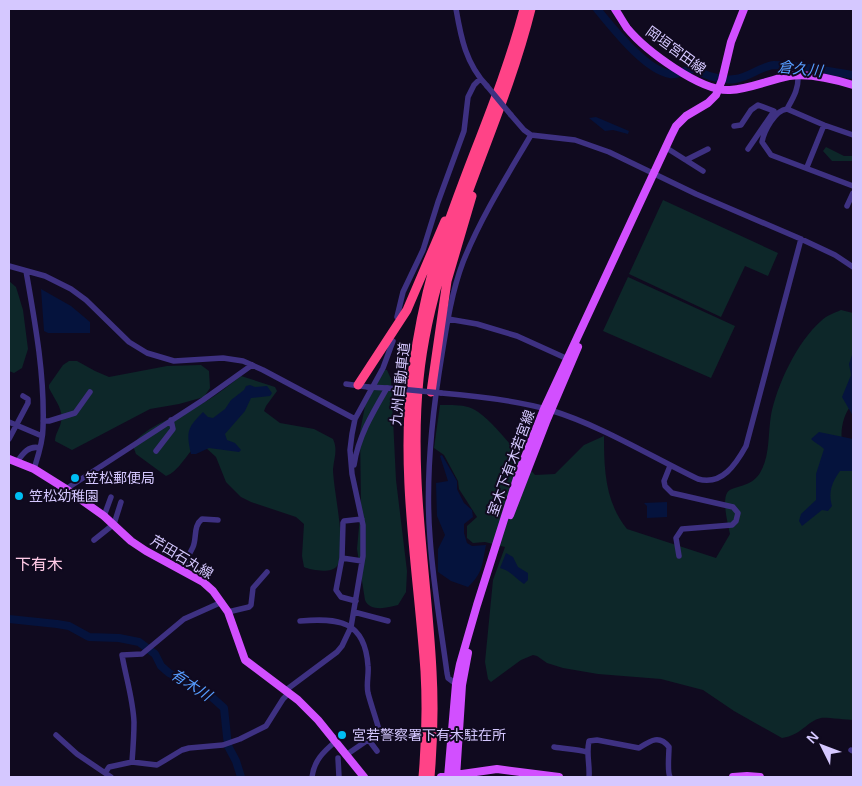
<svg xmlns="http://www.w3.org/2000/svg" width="862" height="786" viewBox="0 0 862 786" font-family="Helvetica,'Noto Sans JP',sans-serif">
<rect width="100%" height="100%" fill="#100a1f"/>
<path fill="#0d2729" d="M 826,147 L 844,156 L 853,156 L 852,161 L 832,161 L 823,151 Z
M 663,200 L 778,253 L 768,276 L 745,266 L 721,317 L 629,274 Z
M 628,277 L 735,326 L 711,378 L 603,331 Z
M 9,281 L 16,287 L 23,310 L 28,349 L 22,368 L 14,373 L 9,371 Z
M 841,310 L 853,313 L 853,404 C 844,411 840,430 842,441 L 853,449 L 853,720 C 847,720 824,717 821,718 C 807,721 802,735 782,738 L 734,711 L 703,690 L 661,679 L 598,674 L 563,668 L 547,663 L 537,656 L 533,655 L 521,660 L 491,682 L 488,679 L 485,662 L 493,580 L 505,547 L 485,542 L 473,543 L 467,538 L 467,526 L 477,517 L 459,489 L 458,481 L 444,455 L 434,448 L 440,405 C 451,405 465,404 475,410 C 493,420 520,457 535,475 L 555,474 L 584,445 L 604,436 C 604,469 605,502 627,529 L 716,558 L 730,534 C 728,524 722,502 727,493 C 731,485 752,489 761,471 C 770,455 768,433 771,415 C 777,385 797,342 821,321 C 826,316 834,313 841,310 Z
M 69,361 L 77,361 L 95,371 L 109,377 L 167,366 L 201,365 L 209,371 L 210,388 L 204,397 L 179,404 L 150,409 L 72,450 L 55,441 C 55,434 60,428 61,422 C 64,409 54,399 49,388 L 49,385 L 63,365 Z
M 383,370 L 387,370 L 391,379 L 396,480 L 407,571 L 406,592 L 398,605 C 387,608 370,612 365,600 L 357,549 L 361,505 L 360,432 L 365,406 Z
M 241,376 L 275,387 L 277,391 L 266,406 L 264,411 L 280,423 L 314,429 L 333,439 C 338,450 334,458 333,469 C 333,489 348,552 337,566 C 331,574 311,570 304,567 L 302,556 L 304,524 L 296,517 L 251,502 L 241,497 L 226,482 L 216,457 L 204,446 L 195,447 C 186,455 178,472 166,476 L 136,454 L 133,446 C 141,427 185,413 203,403 C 216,396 229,385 241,376 Z"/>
<path fill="#05133d" d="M 596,117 L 629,131 L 628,134 L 613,130 L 605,131 L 589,118 Z
M 41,289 L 71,306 L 90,322 L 90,333 L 48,333 L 44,331 Z
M 853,352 L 853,416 L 842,397 L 851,375 L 849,364 Z
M 250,385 L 255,387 L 267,386 L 272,393 L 270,396 L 251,398 L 245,411 L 225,434 L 227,440 L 235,443 L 241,450 L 239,452 L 209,448 L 196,454 L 191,454 C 186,432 187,428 203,412 L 208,417 L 213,418 L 225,409 L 231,400 L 244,390 L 246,386 Z
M 819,432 L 853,439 L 853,471 L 840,471 C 832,482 828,492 832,506 L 828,511 L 822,510 L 802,526 L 799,521 L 801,514 L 816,500 L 816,474 L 824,449 C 820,445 815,443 811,439 Z
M 442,455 L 457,481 L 457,489 L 464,503 L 472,510 L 473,517 L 464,524 L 464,533 L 467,543 L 472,546 L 486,545 C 482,565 483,573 468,587 L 451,581 L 438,572 L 438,549 L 445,535 L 437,516 L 436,483 L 448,481 L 440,456 Z
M 667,502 L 667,517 L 647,518 L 647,506 L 644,503 Z
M 506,553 L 513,557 L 518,567 L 528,573 L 528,580 L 524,584 C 515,578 511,571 500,568 Z"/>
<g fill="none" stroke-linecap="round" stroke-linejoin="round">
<path stroke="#05133d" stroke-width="8" d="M 597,9 C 613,28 645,70 670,74 C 679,76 686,68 695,69 C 700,70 697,71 702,73 C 710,77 726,81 735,79 C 748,78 761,66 774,65 C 800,65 828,71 853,75
M 9,619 L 57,624 L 69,626 L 89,637 L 119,638 L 139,642 L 155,654 L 161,666 L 169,673 L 205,691 L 224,708 L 228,746 L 236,761 L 241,777"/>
<path stroke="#3e3182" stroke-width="5.5" d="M 456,9 C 461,38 466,64 487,86
M 798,75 C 799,89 793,98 787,109 C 775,110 764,131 762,142 L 771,155 L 853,186
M 787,109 L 824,125 L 853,135
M 511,115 L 524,130 L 531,135 L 575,140 L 609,152 L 696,194 L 801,239 L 835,255 L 853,267
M 734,126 L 741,125 L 751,110 L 758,105 L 774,111
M 665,147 L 703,171
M 748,149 L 772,114
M 686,160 L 708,149
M 807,167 L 824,125
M 847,206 L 853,193
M 9,266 L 45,276 L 71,289 L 86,300 L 129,342 L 147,353 L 174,361 L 223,358 L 243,361 L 263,370 L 355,419
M 26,271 C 35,322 45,376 43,428 C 43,442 38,456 34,469
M 397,317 L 403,292 L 423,250 L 438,202 L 464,131 L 468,97 L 474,85 L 480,79
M 448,319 L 477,324 L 517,336 L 570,360
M 346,384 L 368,387
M 441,393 C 478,396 514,400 550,410 C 602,426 650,456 698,479 C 722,486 736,464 746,446 L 801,239
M 43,421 L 49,421 L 75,413 L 90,392
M 9,422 L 42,436
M 9,439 L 28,403 L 28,399 L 23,396
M 156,451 L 173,429 L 171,420
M 17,462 C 23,453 29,445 40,448
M 354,465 C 358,437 373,412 387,388 L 400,389
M 670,466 L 664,481 L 665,486 L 672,493 L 733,507 L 738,513 L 736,521 L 732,525 L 682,529 L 676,538 L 679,556
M 66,489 L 203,400 L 252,365
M 104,516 L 111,497
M 94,540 L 114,524 L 121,502
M 342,558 L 362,561
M 182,570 C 185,559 189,556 193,547 C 197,538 193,526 202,519 L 218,520
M 356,601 L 341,597 L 336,590 L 342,558 L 343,523 L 344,521 L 362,519
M 228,612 L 249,607 L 251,605 L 253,588 L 267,572
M 354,612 L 388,621
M 300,621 C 338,618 365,620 368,666 C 369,674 366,684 368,693 C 371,705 376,718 379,730 L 378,733 L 346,755
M 456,684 L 448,678 L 447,673 C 441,628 433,583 430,538 C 425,477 432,414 442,354 C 447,323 452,291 463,262 C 481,217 507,176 531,135
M 286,690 L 337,652 L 342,646 L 351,627 L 363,556 L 363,525 L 352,474 L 350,450 L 352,434 L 355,419 L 383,368 L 393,341
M 56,735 L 77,754 L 111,777
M 368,739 L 377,751
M 554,747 C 565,749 576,749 587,752
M 851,750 L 853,751
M 338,758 L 339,777
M 132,762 C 133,749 134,736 134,722 C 133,699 126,678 122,655 L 142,654 L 184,619 L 222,602
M 105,773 L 109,767 L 132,762 L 157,765 L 182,750 L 189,748 L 223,745 L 240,739 L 266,726 L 283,699 L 289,693
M 312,777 C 314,761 323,752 335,742
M 589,777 C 590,764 586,754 589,741 L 597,740 L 639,748 C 650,741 659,734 669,747 C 669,755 667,772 670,777"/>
<path stroke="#d24fff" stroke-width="8" d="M 615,9 C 619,15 623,22 627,28 C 645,50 701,92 730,90 C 750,89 769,80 789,76 C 809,73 834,79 853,85
M 9,459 L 34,469 L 66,489 L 104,516 L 131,541 L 146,551 L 203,582 L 213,591 L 228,612 L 245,660 L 298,700 L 318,720 L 364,777
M 510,515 L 546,422 L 578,347
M 441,777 L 497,769 L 559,777
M 448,777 L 456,684 L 460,664 L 477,605 L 519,472 L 544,409 L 671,136 L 676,126 L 686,116 L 708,103 L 716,95 L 722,80 L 731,42 L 744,9
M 456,777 L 462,685 L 468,653
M 733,777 L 747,776 L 760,777"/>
<path stroke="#ff4387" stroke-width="9" d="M 358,385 L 407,310 L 445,221
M 431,392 L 447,281 L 472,196
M 423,777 C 426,742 427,706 425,671 C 418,572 400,473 412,375 C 417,338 424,302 434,266 C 460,179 501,97 524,9
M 430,777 C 433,742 434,706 432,671 C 427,573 409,477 419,379 C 432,248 500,134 531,9"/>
<path stroke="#3e3182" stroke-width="5.5" d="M 487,86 L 511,115
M 368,387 L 387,388
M 400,389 L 441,393"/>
</g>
<g fill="#00bef3" stroke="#100a1f" stroke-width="2">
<circle cx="75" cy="478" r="5"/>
<circle cx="19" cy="496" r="5"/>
<circle cx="342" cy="735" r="5"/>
</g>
<g text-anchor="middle" stroke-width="4" stroke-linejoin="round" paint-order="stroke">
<g font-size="14" fill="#d5c8ff" stroke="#100a1f">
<text transform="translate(676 50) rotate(36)" y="5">岡垣宮田線</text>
<text transform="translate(400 384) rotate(-84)" y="5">九州自動車道</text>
<text transform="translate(511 463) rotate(-70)" y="5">室木下有木若宮線</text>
<text transform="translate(182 557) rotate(31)" y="5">芹田石丸線</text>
</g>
<g font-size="14" fill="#d5c8ff" stroke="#100a1f" text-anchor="start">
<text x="85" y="483">笠松郵便局</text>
<text x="29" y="501">笠松幼稚園</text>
<text x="352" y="740">宮若警察署下有木駐在所</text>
</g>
<g font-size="15" font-style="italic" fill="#569dff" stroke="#100a1f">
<text transform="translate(800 69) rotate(6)" y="5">倉久川</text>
<text transform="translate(191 685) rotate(33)" y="5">有木川</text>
</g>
<g font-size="16" fill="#ffcae6" stroke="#100a1f">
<text x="39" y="570">下有木</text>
</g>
</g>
<rect width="862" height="786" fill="none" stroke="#d5c8ff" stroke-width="20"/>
<g transform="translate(822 746) rotate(312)" stroke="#100a1f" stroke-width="4" paint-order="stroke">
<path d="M0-4L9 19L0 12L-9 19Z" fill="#d5c8ff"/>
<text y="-8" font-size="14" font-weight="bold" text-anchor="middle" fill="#d5c8ff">N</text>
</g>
</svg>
